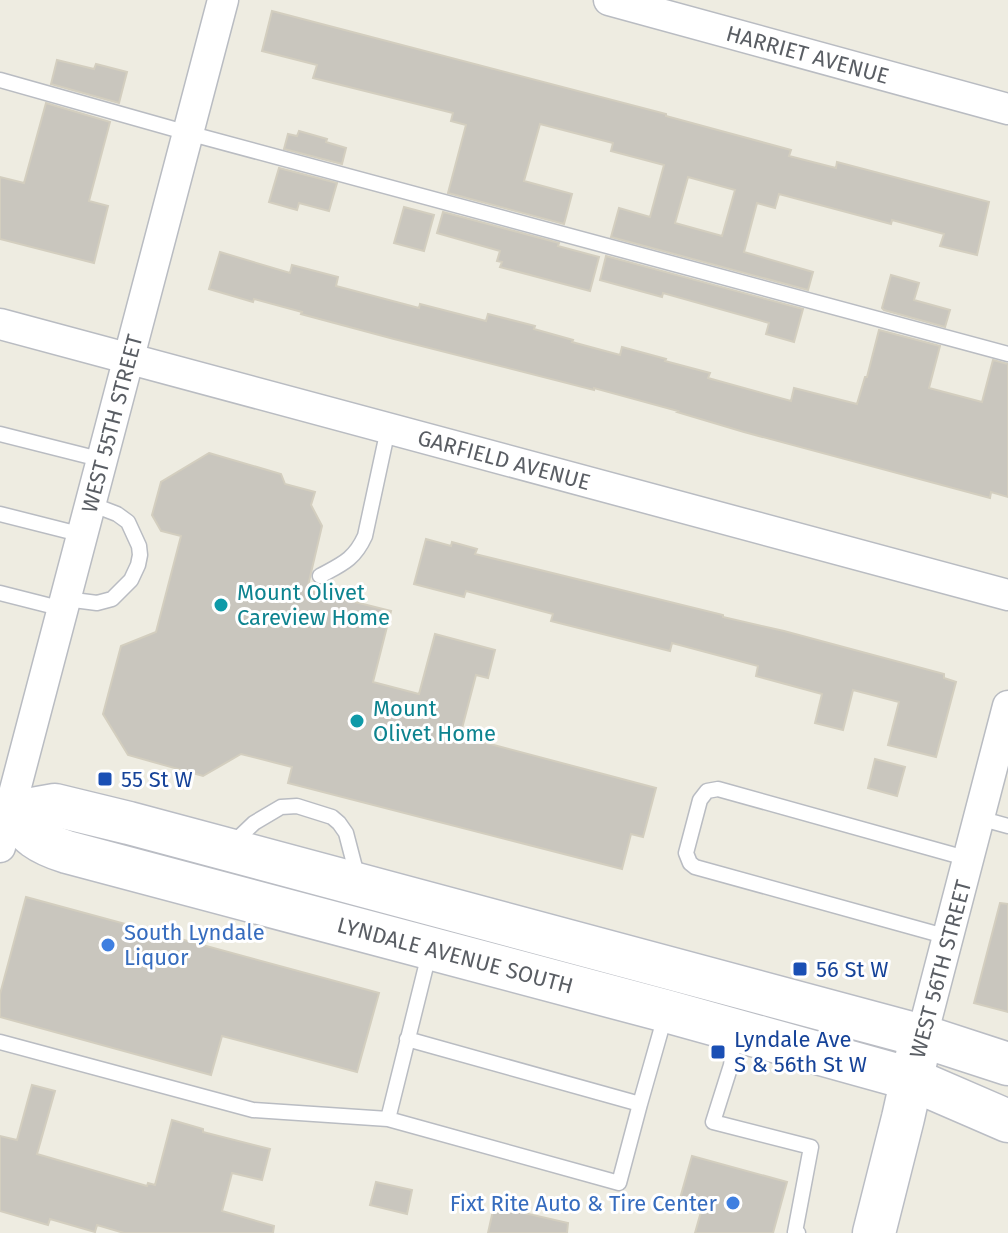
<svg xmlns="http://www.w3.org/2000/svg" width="1008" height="1233" viewBox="0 0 1008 1233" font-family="'Fira Sans',sans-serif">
<rect width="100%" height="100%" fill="#eeece1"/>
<path fill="#c9c6be" stroke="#d3cebf" stroke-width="2" fill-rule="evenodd" d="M 272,11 L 666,114 L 666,116 L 791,150 L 789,156 L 836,168 L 837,162 L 989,202 L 977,255 L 940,246 L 944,234 L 892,220 L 891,224 L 779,194 L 775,208 L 757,203 L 744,252 L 813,272 L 808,290 L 611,237 L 619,208 L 650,217 L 664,165 L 611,151 L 613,143 L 540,124 L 524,181 L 572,194 L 564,224 L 448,193 L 466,125 L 451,121 L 453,113 L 313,78 L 317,65 L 262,51 ZM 688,177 L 735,190 L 722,236 L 675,223 Z
M 57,60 L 94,69 L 96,64 L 127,72 L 119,103 L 51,84 Z
M 46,103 L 110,122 L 89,201 L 108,206 L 94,263 L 0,239 L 0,177 L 24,183 Z
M 299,131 L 327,139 L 326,142 L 346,148 L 342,164 L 284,149 L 288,134 L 297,136 Z
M 279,168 L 337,183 L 329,211 L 299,203 L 297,210 L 269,202 Z
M 404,207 L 434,215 L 424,251 L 394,243 Z
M 443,212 L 559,243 L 558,246 L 599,257 L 590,291 L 500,267 L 502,262 L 497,261 L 500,251 L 437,233 Z
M 220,252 L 290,273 L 292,265 L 338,277 L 336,286 L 419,308 L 420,304 L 486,321 L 488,314 L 535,326 L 534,329 L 573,340 L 572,342 L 620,355 L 622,347 L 666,359 L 665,361 L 710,373 L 708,378 L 791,401 L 794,388 L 857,404 L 865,377 L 867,377 L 879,330 L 940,346 L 929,388 L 982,402 L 993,360 L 1008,364 L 1008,497 L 991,492 L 990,498 L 744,432 L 677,412 L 678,411 L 594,388 L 594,390 L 394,339 L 301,314 L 302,312 L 254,299 L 253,302 L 209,289 Z
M 606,256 L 803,309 L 794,342 L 766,334 L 769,323 L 663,293 L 662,297 L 600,280 Z
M 891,275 L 919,283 L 914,300 L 950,310 L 945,327 L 884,310 L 882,308 Z
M 209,453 L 281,474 L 285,484 L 315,492 L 311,505 L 322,526 L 307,590 L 391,611 L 373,682 L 419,694 L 435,634 L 495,650 L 488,678 L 476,675 L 460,736 L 656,788 L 643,837 L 631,834 L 622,869 L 288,783 L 292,767 L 241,754 L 203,776 L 128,755 L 103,714 L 121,646 L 156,632 L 181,536 L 161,531 L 152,515 L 161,482 Z
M 426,539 L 451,546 L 452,542 L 477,549 L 475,554 L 723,615 L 723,617 L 784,631 L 944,674 L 944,678 L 956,682 L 936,757 L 888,745 L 899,702 L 853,690 L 843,730 L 815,723 L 822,694 L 756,676 L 758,666 L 672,643 L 670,651 L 551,621 L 553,614 L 466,591 L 464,597 L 414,584 Z
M 875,759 L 905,767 L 897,796 L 868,788 Z
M 26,897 L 379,993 L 357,1072 L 222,1036 L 211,1075 L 0,1017 L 0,994 Z
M 1000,903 L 1008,904 L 1008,1012 L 974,1003 Z
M 32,1085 L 55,1091 L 37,1154 L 147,1186 L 148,1183 L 155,1185 L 172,1120 L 203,1129 L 203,1132 L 270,1149 L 262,1180 L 232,1173 L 222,1211 L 274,1226 L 273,1233 L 124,1233 L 97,1225 L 95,1232 L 50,1219 L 48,1225 L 0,1211 L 0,1136 L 17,1140 Z
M 692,1156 L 787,1182 L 773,1233 L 695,1233 L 702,1208 L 679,1202 Z
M 376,1182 L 412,1190 L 407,1214 L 370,1205 Z
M 494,1206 L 568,1223 L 567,1233 L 488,1233 Z"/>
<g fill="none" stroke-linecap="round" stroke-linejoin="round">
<defs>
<path id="lane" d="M 0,80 L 188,133 L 1008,354
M 0,434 L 103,460
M 0,514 L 83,535
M 320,576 C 342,564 354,560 365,536 L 388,429
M 0,593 L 63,609
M 66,599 L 97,603 L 112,599 L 131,580 L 138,565 L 140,555 L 139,546 L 128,522 L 117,514 L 91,504
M 979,818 L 1008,826
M 232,844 L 254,823 L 281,807 L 297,806 L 332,817 L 339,823 L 346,833 L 358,879
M 948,937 L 695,867 L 690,863 L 686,853 L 700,800 L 707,791 L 718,789 L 969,859
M 735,1032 L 731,1065 L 713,1122 L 811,1147 L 795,1232 L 798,1233
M 0,1042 L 253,1110 L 388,1119 L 430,950
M 640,1104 L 665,1016
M 388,1119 L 619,1183 L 640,1104 L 407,1039"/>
<g id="street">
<path id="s1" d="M 609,0 L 1008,109"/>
<path id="s2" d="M 0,324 L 1008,595"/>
<path id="s3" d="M 0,847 L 223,0"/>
<path d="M 922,1036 L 1008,706"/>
</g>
<g id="secondary">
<path d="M 0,810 L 10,813 L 55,805 L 129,823 L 922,1036 L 1008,1064"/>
<path id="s4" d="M 10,813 C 30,835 38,843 67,852 L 666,1011 L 911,1079 L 1008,1121"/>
<path d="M 874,1233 L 903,1118 L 918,1051"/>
</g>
</defs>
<use href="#lane" stroke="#b9bcc2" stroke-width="17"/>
<use href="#street" stroke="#b9bcc2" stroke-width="33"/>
<use href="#secondary" stroke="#babdc4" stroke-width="45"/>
<use href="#lane" stroke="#fff" stroke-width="14"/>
<use href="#street" stroke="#fff" stroke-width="30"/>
<use href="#secondary" stroke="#fff" stroke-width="42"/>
</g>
<g fill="#0f9aa8" stroke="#fff" stroke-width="3">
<circle cx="221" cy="605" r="8"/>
<circle cx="357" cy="721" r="8"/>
</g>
<g fill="#1a4fb4" stroke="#fff" stroke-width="3">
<rect x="97" y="771" width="16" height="16" rx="4"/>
<rect x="792" y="961" width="16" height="16" rx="4"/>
<rect x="710" y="1044" width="16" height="16" rx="4"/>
</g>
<g fill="#3f7fe0" stroke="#fff" stroke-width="3">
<circle cx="108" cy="945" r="8"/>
<circle cx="733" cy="1203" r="8"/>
</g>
<g text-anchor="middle" stroke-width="6" stroke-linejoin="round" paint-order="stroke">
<g font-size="22" fill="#5a5e64" stroke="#fff">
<text dy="8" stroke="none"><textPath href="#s1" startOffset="206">HARRIET AVENUE</textPath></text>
<text dy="8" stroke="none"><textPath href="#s3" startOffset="438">WEST 55TH STREET</textPath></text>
<text dy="8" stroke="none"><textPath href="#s2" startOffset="522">GARFIELD AVENUE</textPath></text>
<text dy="8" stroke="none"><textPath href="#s4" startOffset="472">LYNDALE AVENUE SOUTH</textPath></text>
<text transform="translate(940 969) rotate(-75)" y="8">WEST 56TH STREET</text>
</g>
<g font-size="22" fill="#0d838f" stroke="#fff" text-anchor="start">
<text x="237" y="600">Mount Olivet<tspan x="237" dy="25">Careview Home</tspan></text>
<text x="373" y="716">Mount<tspan x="373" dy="25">Olivet Home</tspan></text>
</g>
<g font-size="22" fill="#164399" stroke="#fff" text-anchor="start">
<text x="121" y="787">55 St W</text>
<text x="816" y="977">56 St W</text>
<text x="734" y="1047">Lyndale Ave<tspan x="734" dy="25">S &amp; 56th St W</tspan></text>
</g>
<g font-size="22" fill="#366cbe" stroke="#fff" text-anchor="start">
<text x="124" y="940">South Lyndale<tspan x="124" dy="25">Liquor</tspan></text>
<text x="717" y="1211" text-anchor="end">Fixt Rite Auto &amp; Tire Center</text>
</g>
</g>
</svg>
